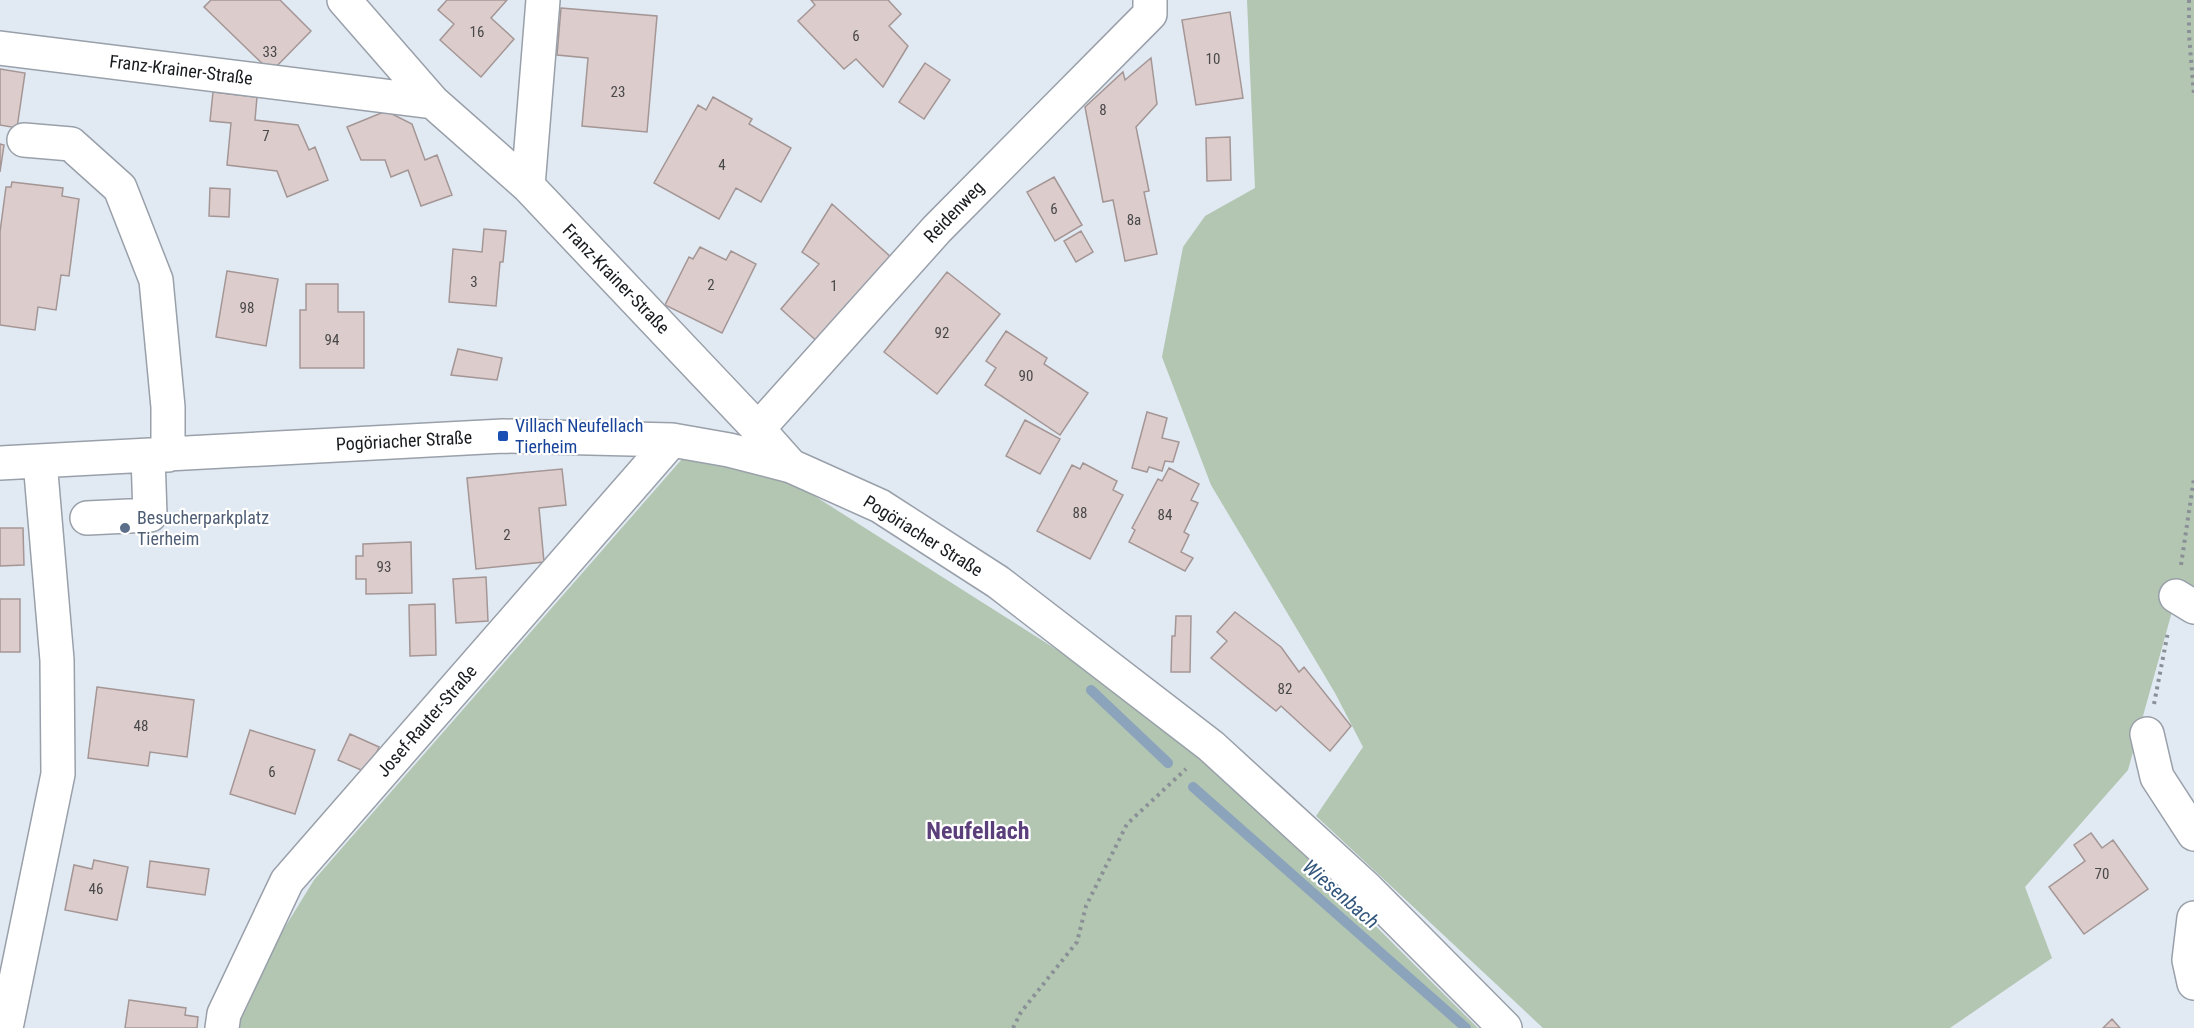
<svg xmlns="http://www.w3.org/2000/svg" width="2194" height="1028" viewBox="0 0 2194 1028" font-family="'Roboto Condensed',sans-serif">
<rect width="100%" height="100%" fill="#e1e9f3"/>
<path fill="#b2c6b2" d="M 1247,0 L 2194,0 L 2194,600 L 2178,590 L 2128,770 L 2025,887 L 2052,958 L 1950,1028 L 1543,1028 L 1316,816 L 1363,747 L 1335,693 L 1211,485 L 1162,357 L 1183,247 L 1205,216 L 1255,188 Z
M 682,459 L 761,462 L 1122,691 L 1215,766 L 1478,1028 L 229,1028 L 230,1016 L 314,880 Z"/>
<g fill="none" stroke-linecap="round" stroke-linejoin="round">
<path stroke="#8ca3bc" stroke-width="10" d="M 1091,690 L 1168,763
M 1193,787 L 1466,1028"/>
</g>
<path fill="#dccdcc" stroke="#a49695" stroke-width="1.5" d="M 211,0 L 280,0 L 311,31 L 271,72 L 204,7 Z
M 447,0 L 507,0 L 491,18 L 514,39 L 481,77 L 440,40 L 454,24 L 438,10 Z
M 811,0 L 888,0 L 901,14 L 889,26 L 908,46 L 883,87 L 856,59 L 844,69 L 798,21 L 815,5 Z
M 561,8 L 657,16 L 647,132 L 582,126 L 588,58 L 557,55 Z
M 1230,12 L 1243,98 L 1196,105 L 1182,20 Z
M 1151,58 L 1157,104 L 1136,127 L 1149,191 L 1144,192 L 1157,254 L 1125,261 L 1113,200 L 1103,202 L 1085,107 L 1123,72 L 1125,80 Z
M 925,63 L 950,80 L 924,119 L 899,102 Z
M 0,69 L 25,73 L 17,128 L 0,125 Z
M 213,92 L 257,97 L 255,120 L 298,125 L 309,150 L 315,147 L 328,180 L 287,197 L 277,171 L 227,165 L 231,123 L 210,121 Z
M 713,97 L 752,119 L 749,124 L 791,148 L 761,202 L 736,188 L 719,219 L 654,183 L 698,105 L 706,110 Z
M 386,111 L 412,124 L 425,160 L 437,155 L 452,195 L 421,206 L 408,170 L 391,177 L 385,160 L 361,160 L 347,127 Z
M 1230,137 L 1231,180 L 1207,181 L 1206,138 Z
M 0,144 L 4,145 L 0,172 Z
M 1054,177 L 1082,225 L 1055,241 L 1027,192 Z
M 12,182 L 63,188 L 62,196 L 79,199 L 69,276 L 61,275 L 56,310 L 38,307 L 35,330 L 0,325 L 0,232 L 6,187 L 11,187 Z
M 210,188 L 230,189 L 229,217 L 209,216 Z
M 832,204 L 892,258 L 820,344 L 781,309 L 819,264 L 802,252 Z
M 484,229 L 506,231 L 503,262 L 500,262 L 496,306 L 449,302 L 453,249 L 482,252 Z
M 1081,231 L 1093,252 L 1076,262 L 1064,241 Z
M 700,247 L 726,260 L 731,251 L 756,264 L 722,333 L 665,305 L 689,257 L 693,259 Z
M 227,271 L 278,279 L 266,346 L 216,337 Z
M 947,272 L 1000,314 L 937,394 L 884,352 Z
M 306,284 L 338,284 L 338,312 L 364,312 L 364,368 L 300,368 L 300,310 L 306,310 Z
M 1006,331 L 1047,358 L 1044,364 L 1088,393 L 1060,435 L 985,385 L 996,368 L 986,361 Z
M 458,349 L 502,358 L 497,380 L 451,375 Z
M 1147,412 L 1167,418 L 1162,438 L 1179,442 L 1173,462 L 1165,461 L 1162,471 L 1149,467 L 1147,472 L 1132,468 Z
M 1025,420 L 1060,439 L 1040,474 L 1006,456 Z
M 1083,463 L 1117,481 L 1113,490 L 1123,495 L 1090,559 L 1037,531 L 1072,465 L 1080,469 Z
M 1169,468 L 1199,484 L 1191,500 L 1198,503 L 1184,532 L 1189,535 L 1181,552 L 1193,558 L 1185,571 L 1129,542 L 1135,530 L 1132,528 L 1158,479 L 1162,481 Z
M 562,469 L 566,505 L 539,508 L 544,562 L 476,569 L 467,478 Z
M 0,528 L 23,528 L 24,565 L 0,566 Z
M 411,542 L 412,593 L 366,594 L 366,579 L 356,579 L 356,556 L 363,556 L 363,544 Z
M 486,577 L 488,621 L 456,623 L 453,579 Z
M 0,599 L 20,599 L 20,652 L 0,652 Z
M 435,604 L 436,655 L 410,656 L 409,605 Z
M 1235,612 L 1281,647 L 1299,672 L 1304,667 L 1351,726 L 1330,751 L 1281,706 L 1276,711 L 1211,658 L 1227,641 L 1217,632 Z
M 1176,616 L 1191,616 L 1190,672 L 1171,672 L 1172,636 L 1175,636 Z
M 97,687 L 194,700 L 187,757 L 150,752 L 148,766 L 88,758 Z
M 250,730 L 315,750 L 295,814 L 230,794 Z
M 350,734 L 379,747 L 368,773 L 338,760 Z
M 2091,833 L 2102,848 L 2113,840 L 2148,889 L 2084,934 L 2049,887 L 2085,861 L 2074,845 Z
M 94,860 L 128,867 L 117,920 L 65,910 L 74,865 L 92,869 Z
M 150,861 L 209,869 L 205,895 L 147,887 Z
M 129,1000 L 186,1008 L 185,1015 L 198,1017 L 197,1028 L 125,1028 Z
M 2112,1019 L 2120,1028 L 2103,1028 Z"/>
<g fill="none" stroke-linecap="round" stroke-linejoin="round">
<defs>
<path id="minor" d="M 344,0 L 433,102 L 528,186 L 758,429 L 791,466
M 0,48 L 433,102
M 24,140 L 71,144 L 120,188 L 156,280 L 168,407 L 168,455
M 528,186 L 543,0
M 758,429 L 937,229 L 1150,14 L 1150,0
M 0,463 L 503,436 L 672,440 L 729,450 L 791,466 L 880,506 L 998,582 L 1211,746 L 1365,887 L 1505,1028
M 87,518 L 150,515 L 148,456
M 2176,596 L 2194,607
M 2147,734 L 2157,777 L 2194,834
M 2194,918 L 2189,960 L 2194,983
M 6,1028 L 58,774 L 57,660 L 40,461
M 222,1028 L 224,1014 L 287,881 L 672,440"/>
</defs>
<use href="#minor" stroke="#99a0aa" stroke-width="36"/>
<path stroke="#8b9097" stroke-width="4" stroke-dasharray="3 4.5" stroke-linecap="butt" d="M 2189,0 L 2189,35 L 2194,95
M 2181,565 L 2194,478
M 2154,704 L 2168,632
M 1013,1028 L 1021,1012 L 1077,942 L 1086,906 L 1127,824 L 1186,769"/>
<use href="#minor" stroke="#fff" stroke-width="33"/>
</g>
<rect fill="#1a4fb4" stroke="#fff" stroke-width="2" x="497" y="430" width="12" height="12" rx="3"/>
<circle fill="#5c6f8a" stroke="#fff" stroke-width="2" cx="125" cy="528" r="6"/>
<g text-anchor="middle" stroke-width="4.5" stroke-linejoin="round" paint-order="stroke">
<g font-size="15" fill="#49484a">
<text x="477" y="37">16</text>
<text x="856" y="41">6</text>
<text x="270" y="57">33</text>
<text x="1213" y="64">10</text>
<text x="618" y="97">23</text>
<text x="1103" y="115">8</text>
<text x="266" y="141">7</text>
<text x="722" y="170">4</text>
<text x="1054" y="214">6</text>
<text x="1134" y="225">8a</text>
<text x="474" y="287">3</text>
<text x="711" y="290">2</text>
<text x="834" y="291">1</text>
<text x="247" y="313">98</text>
<text x="942" y="338">92</text>
<text x="332" y="345">94</text>
<text x="1026" y="381">90</text>
<text x="1080" y="518">88</text>
<text x="1165" y="520">84</text>
<text x="507" y="540">2</text>
<text x="384" y="572">93</text>
<text x="1285" y="694">82</text>
<text x="141" y="731">48</text>
<text x="272" y="777">6</text>
<text x="2102" y="879">70</text>
<text x="96" y="894">46</text>
</g>
<g font-size="18" fill="#181b1e" stroke="#fff">
<text transform="translate(181 70) rotate(7)" y="6">Franz-Krainer-Straße</text>
<text transform="translate(954 212) rotate(-46)" y="6">Reidenweg</text>
<text transform="translate(616 279) rotate(46)" y="6">Franz-Krainer-Straße</text>
<text transform="translate(404 441) rotate(-3)" y="6">Pogöriacher Straße</text>
<text transform="translate(923 536) rotate(32)" y="6">Pogöriacher Straße</text>
<text transform="translate(427 721) rotate(-49)" y="6">Josef-Rauter-Straße</text>
</g>
<g font-size="18" fill="#164399" stroke="#fff" text-anchor="start">
<text x="515" y="432">Villach Neufellach<tspan x="515" dy="21">Tierheim</tspan></text>
</g>
<g font-size="18" fill="#4e5e75" stroke="#fff" text-anchor="start">
<text x="137" y="524">Besucherparkplatz<tspan x="137" dy="21">Tierheim</tspan></text>
</g>
<g font-size="20" font-style="italic" fill="#33577d" stroke="#fff">
<text transform="translate(1341 894) rotate(41)" y="7">Wiesenbach</text>
</g>
<g font-size="24" font-weight="bold" fill="#5a3f7b" stroke="#fff">
<text x="978" y="839">Neufellach</text>
</g>
</g>
</svg>
